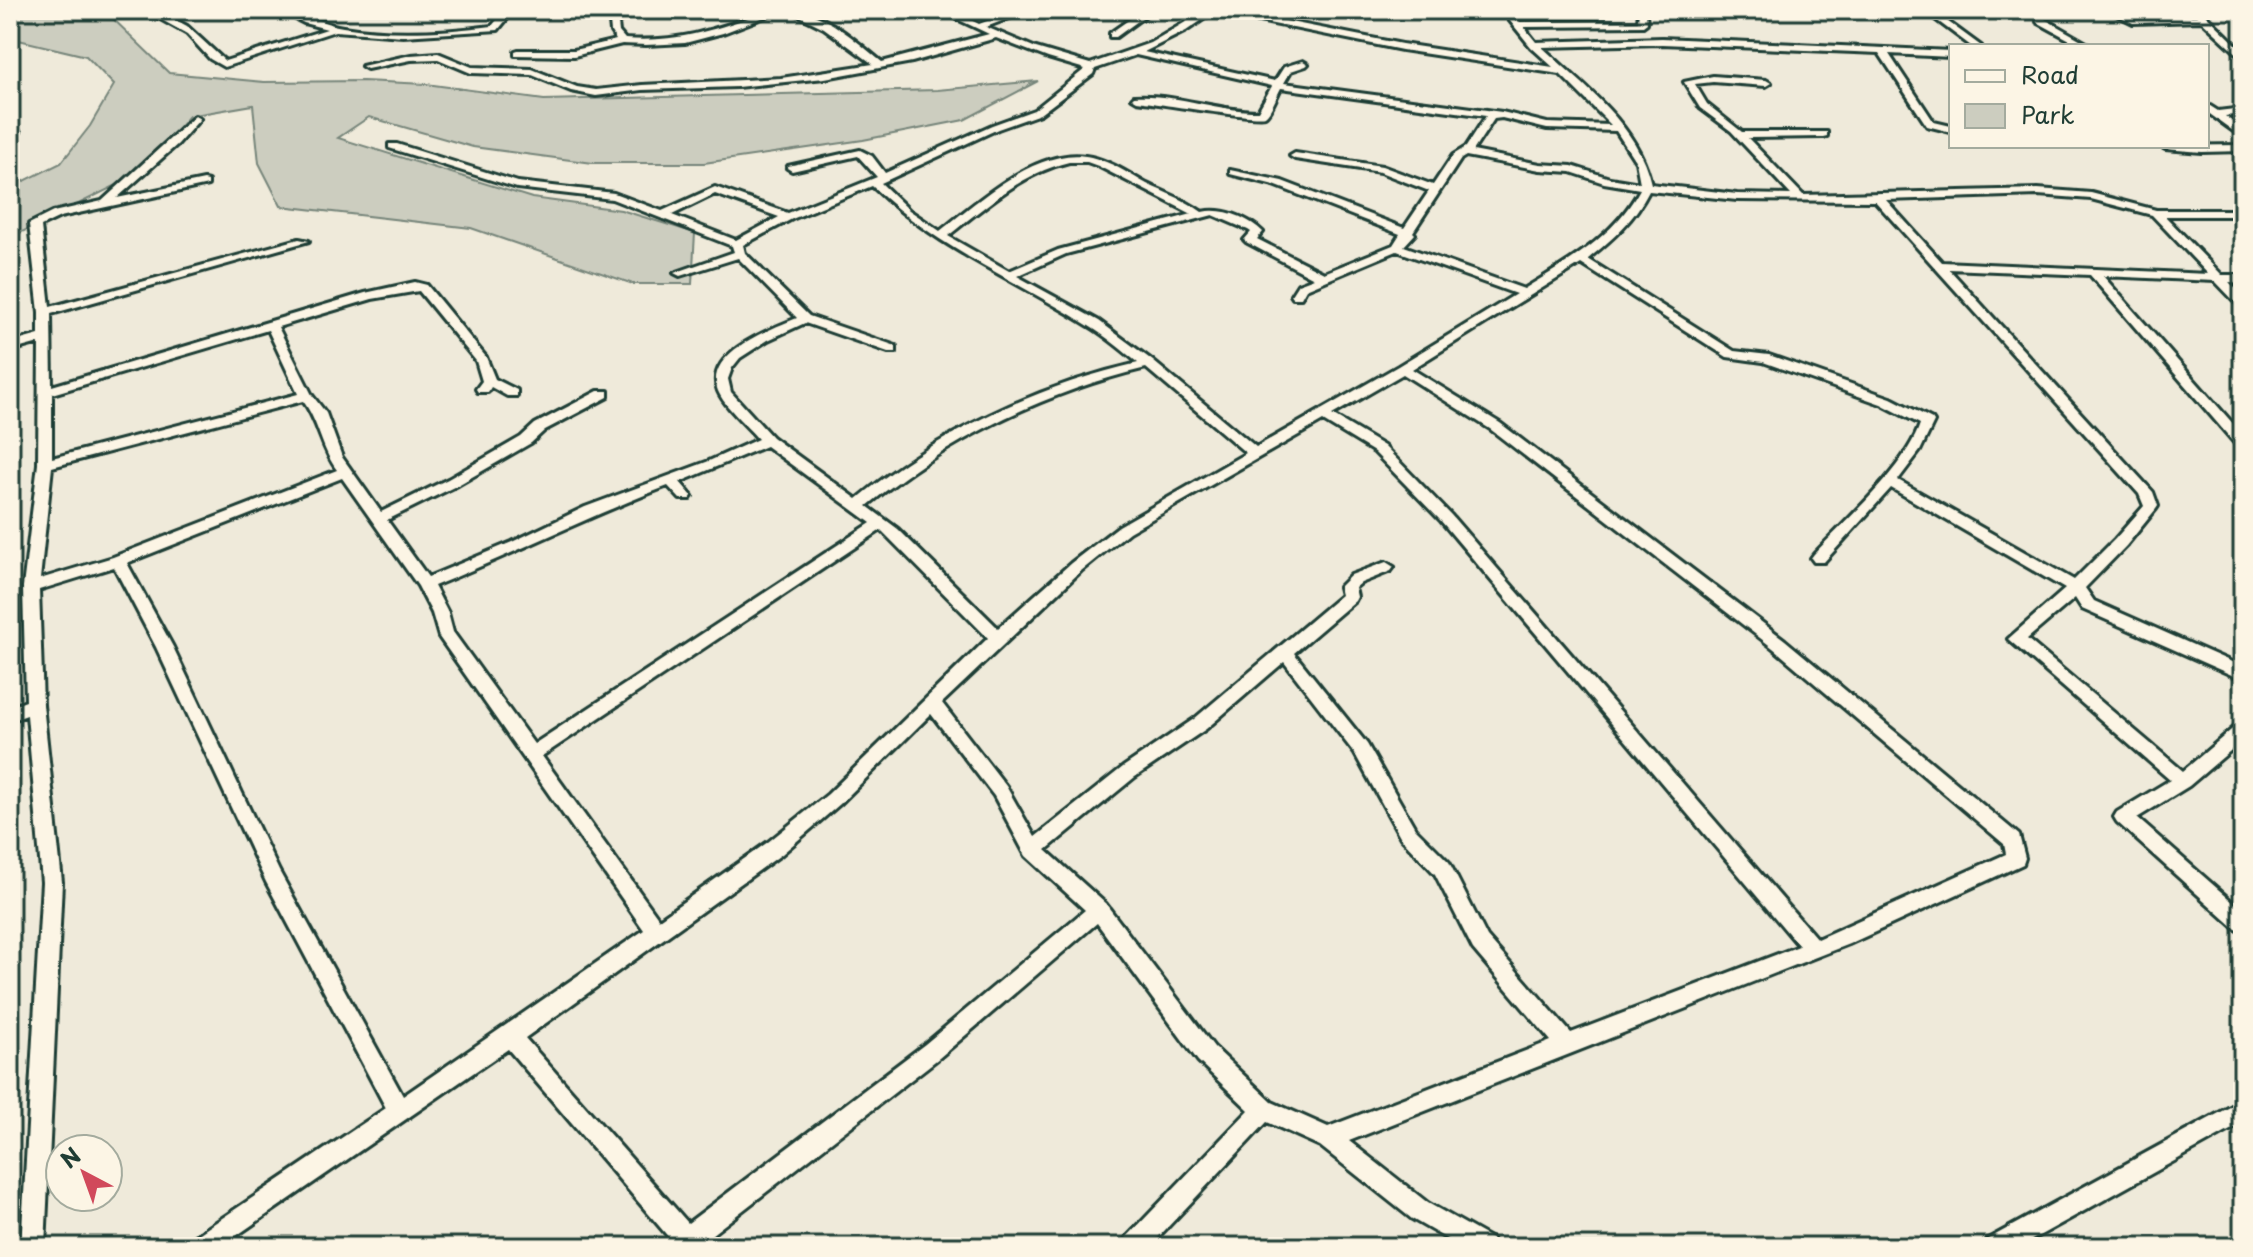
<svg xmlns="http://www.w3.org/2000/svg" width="2253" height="1257" viewBox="0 0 2253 1257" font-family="'Playpen Sans',sans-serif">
<rect width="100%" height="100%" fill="#efeada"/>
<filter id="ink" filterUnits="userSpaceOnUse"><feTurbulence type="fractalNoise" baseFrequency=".0125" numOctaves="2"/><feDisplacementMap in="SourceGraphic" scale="16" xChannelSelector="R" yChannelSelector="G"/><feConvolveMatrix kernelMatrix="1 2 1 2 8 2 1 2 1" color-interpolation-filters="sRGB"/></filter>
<g filter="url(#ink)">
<path fill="#cccdbf" stroke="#76857a" stroke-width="2" d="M 10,10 L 104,10 L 169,73 L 264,82 L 363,81 L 426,84 L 544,100 L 937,90 L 1038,81 L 964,120 L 863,140 L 704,163 L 593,163 L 473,147 L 369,117 L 338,138 L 532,198 L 621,210 L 695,233 L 692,284 L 633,284 L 471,228 L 281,206 L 259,163 L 253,105 L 189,116 L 141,173 L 10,238 L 10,188 L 61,163 L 90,126 L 114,85 L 86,56 L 10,38 Z"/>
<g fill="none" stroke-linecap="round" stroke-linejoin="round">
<defs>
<path id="minor" d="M 144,10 L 157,10 L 187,26 L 225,61 L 327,29 L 304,23 L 278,10 C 300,10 321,24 343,27 C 391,35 445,32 492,26 L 505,10 L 534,10 L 511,14 L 498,30 L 403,36 L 335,31 L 224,67 L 210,59 L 187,34 Z
M 563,10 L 602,13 L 652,10 L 627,15 L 618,23 L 619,32 L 625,39 C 681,43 719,28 771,10 L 783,10 L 723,33 L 685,43 L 646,45 L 622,44 L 574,56 L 515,55 L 515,51 L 518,50 L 574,50 L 616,40 L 611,32 L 610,22 L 615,17 L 602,19 Z
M 788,10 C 824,10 856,41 882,62 L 989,34 L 938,10 L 949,10 L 979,24 L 1018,10 L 1030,10 L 986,27 L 1036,48 L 1090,64 L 1150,43 L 1206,10 L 1229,10 L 1402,44 L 1553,67 L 1531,47 L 1506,16 L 1480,10 L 1510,10 L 1520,22 L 1638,21 L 1639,11 L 1650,10 L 1646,14 L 1647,23 L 1643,26 L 1524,27 L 1536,42 L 1662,38 L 1951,51 L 1951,57 L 1889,54 L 1934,122 L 1951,126 L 1951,132 L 1927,126 L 1879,53 L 1662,44 L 1542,47 C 1584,86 1639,126 1651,184 L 1737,194 L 1791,195 L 1731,131 L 1700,108 L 1684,82 L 1713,76 L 1766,80 L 1771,83 L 1766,86 L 1713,82 L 1695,84 L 1707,104 L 1742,132 L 1827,132 L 1827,136 L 1823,137 L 1748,138 L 1803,195 L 2038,189 L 2091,193 L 2156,210 L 2243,210 L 2243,216 L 2165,216 L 2222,275 L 2243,275 L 2243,283 L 2229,282 L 2243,296 L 2243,307 L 2239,306 L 2215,281 L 2103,276 L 2243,435 L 2243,448 L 2238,447 L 2090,275 L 1949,269 L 2153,492 L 2158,506 L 2156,509 L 2126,546 L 2085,588 L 2094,601 L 2243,667 L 2243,680 L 2082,609 L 2075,598 L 2027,639 L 2183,771 L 2237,725 L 2243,723 L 2243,740 L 2189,786 L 2137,818 L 2243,911 L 2243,932 L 2236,929 L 2117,822 L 2114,817 L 2117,812 L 2170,780 L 2008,639 L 2065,589 L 1891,488 L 1824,562 L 1814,562 L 1811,558 L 1814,554 C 1845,521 1906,467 1920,424 L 1881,404 L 1763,362 L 1727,357 L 1581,264 L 1412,369 L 1500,423 L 1785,640 L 2019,835 L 2025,858 L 2023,864 L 1849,944 L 1349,1141 L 1428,1203 L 1492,1239 L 1496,1247 L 1461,1247 L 1412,1219 L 1320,1146 L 1267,1122 L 1149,1247 L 1121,1247 L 1125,1239 L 1249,1110 L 1198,1061 L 1097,923 L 939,1058 L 702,1242 L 703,1247 L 677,1247 L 508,1049 L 220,1247 L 187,1247 L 191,1239 L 386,1108 L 266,882 L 156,647 L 114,567 L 39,590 L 43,705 L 62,882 L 45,1247 L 21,1247 L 42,882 L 27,715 L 10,721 L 10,707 L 26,701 L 23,587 L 38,464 L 39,343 L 10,351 L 10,343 L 39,335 L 39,312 L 29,224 L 53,212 L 102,201 L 195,116 L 200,119 L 178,144 L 117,198 L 204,180 L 208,181 L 208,185 L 60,217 L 41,226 L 50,307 L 299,239 L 309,241 L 51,314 L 52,386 L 365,293 L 415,282 L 427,285 L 486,357 L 495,379 L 517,390 L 517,396 L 507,396 L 491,387 L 488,392 L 478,392 L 476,389 L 482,381 L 476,361 L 419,291 L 372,299 L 278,327 L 312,395 L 326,413 L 342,457 L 381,512 L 448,479 L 521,437 L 535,424 L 598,391 L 608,391 L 608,397 L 545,430 L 531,443 L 458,485 L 387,520 L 428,577 L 512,542 L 585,507 L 709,461 L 758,439 C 747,426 724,406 718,391 C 703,353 771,329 797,318 L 738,258 L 680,276 L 674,273 L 734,252 L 732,246 L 612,199 L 517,188 L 389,148 L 389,144 L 397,144 L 518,182 L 614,193 L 662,211 L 715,187 L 788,213 L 877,177 L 858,156 L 792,171 L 787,168 L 788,166 L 860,150 L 872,156 L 885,173 L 992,125 L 1034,110 L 1085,69 L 1048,58 L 996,38 L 912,62 L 825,78 L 737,87 L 642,90 L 596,96 L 571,91 L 532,75 L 471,73 L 438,59 L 411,60 L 367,69 L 362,66 L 411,55 L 438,53 L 472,67 L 532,69 L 577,87 L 596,90 L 642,85 L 781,78 L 873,64 L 824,28 ZM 1214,12 L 1402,50 L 1560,74 L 1611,125 L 1547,123 L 1502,112 L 1284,83 L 1291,71 L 1306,66 L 1308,64 L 1303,61 L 1284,67 L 1275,81 L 1144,52 L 1186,31 ZM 1136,55 L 1272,86 L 1258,111 C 1216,111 1175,93 1134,96 L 1132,98 L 1137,101 C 1154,103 1258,120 1265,116 C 1271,112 1277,95 1281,88 L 1486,116 L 1466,147 L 1453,155 L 1433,185 L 1382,166 L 1295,153 L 1290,156 L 1295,159 L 1380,172 L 1429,191 L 1404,228 L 1282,181 L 1230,170 L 1230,174 L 1274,185 L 1400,234 L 1393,245 L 1324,273 L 1257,239 L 1263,232 C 1248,217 1222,207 1202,212 C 1185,199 1165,193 1147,184 C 1129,174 1112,162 1091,157 C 1039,145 978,201 940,231 L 909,210 L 881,183 L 998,129 L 1040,114 L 1093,74 L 1095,69 ZM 1502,118 L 1547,129 L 1616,131 L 1636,162 L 1640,183 L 1610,178 L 1572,166 L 1540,164 L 1473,151 L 1494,119 ZM 1466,156 L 1540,170 L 1571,172 L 1604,183 L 1640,189 C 1614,237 1569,261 1524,289 L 1404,246 L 1415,234 L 1413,232 L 1461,159 ZM 1069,162 L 1087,162 L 1098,166 L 1192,214 L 1058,250 L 1009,271 L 948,236 C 985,207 1022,173 1069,162 ZM 872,186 C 936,248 1015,279 1089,326 C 1106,336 1122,350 1138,363 C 1037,386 937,433 857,499 L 772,437 L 731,392 L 728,379 L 732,368 L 740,358 L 768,340 L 805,323 L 888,352 L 896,352 L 896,346 L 809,316 L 745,253 L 743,245 L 792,219 ZM 1649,191 L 1737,200 L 1875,201 L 2139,494 L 2144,506 L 2115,539 L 2074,580 L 1898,480 L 1920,451 L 1934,422 L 1932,419 L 1891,398 L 1769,355 L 1734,351 L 1588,259 C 1614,238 1634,220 1649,191 ZM 715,194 L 779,217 L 736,240 L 672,215 ZM 2038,195 L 2091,199 L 2152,215 L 2208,274 L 1942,262 L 1886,200 ZM 1213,215 L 1248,230 L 1251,232 L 1244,240 L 1246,242 L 1314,278 L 1298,284 L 1291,295 L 1293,298 L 1301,298 L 1306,289 L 1397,251 L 1516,294 L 1398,366 L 1256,447 L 1153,361 L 1099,321 L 1017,276 L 1066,254 ZM 268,330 L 298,394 L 52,458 L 52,394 ZM 1146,368 L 1246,453 L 1119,526 L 1071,563 L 998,628 L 898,529 L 867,506 C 946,440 1045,392 1146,368 ZM 1403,374 L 1490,429 L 1773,648 L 2004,844 L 2006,854 L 1817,939 L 1451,515 L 1384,446 L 1332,415 ZM 303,401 C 319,422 321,449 337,470 L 113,557 L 40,579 L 52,467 ZM 1323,421 L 1374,452 L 1441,521 L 1799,946 L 1571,1033 L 1487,937 L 1449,862 L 1415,828 L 1367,744 L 1294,653 L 1355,601 L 1357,597 L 1355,588 L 1361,583 L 1391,571 L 1394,567 L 1386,562 L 1351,575 L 1339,587 L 1341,595 L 1194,719 L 1123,767 L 1035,837 L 1006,786 L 942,703 L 1081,571 L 1129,532 ZM 766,446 L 871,523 L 534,744 L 453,632 L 448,613 L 434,586 C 513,554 589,516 668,486 L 680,499 L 690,499 L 692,496 L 680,482 ZM 342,478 L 418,586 L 432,613 L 439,637 L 644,930 L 403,1096 L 279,871 L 173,647 L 127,563 ZM 881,530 L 988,638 L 828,794 L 768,842 L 659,919 L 542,756 ZM 1284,662 L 1355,754 L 1401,838 L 1435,874 L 1473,949 L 1551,1041 L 1328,1127 L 1272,1102 L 1214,1047 L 1106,904 L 1046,850 L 1135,777 L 1206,729 ZM 931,714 L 994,796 L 1026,856 L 1085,910 L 925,1044 L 688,1223 L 525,1038 L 782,854 L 840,804 Z
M 1143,10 L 1153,10 L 1116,37 L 1110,37 L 1110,33 Z
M 1923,10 L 1932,10 L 1981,46 L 1971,46 Z
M 2106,10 L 2117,10 L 2134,17 L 2197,16 L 2196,11 L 2202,11 L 2243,51 L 2243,59 L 2202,21 L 2133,23 Z
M 2037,18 L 2043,18 L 2092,46 L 2081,46 L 2037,22 Z
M 2207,104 L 2218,111 L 2243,108 L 2243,114 L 2225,116 L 2243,130 L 2243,138 L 2207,112 Z
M 10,129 L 20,132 L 10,141 Z
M 2243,145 L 2243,151 L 2202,152 L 2165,149 L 2160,146 Z
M 2243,1100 L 2243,1123 L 2019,1247 L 1984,1247 L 1988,1239 Z"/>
</defs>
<use href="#minor" stroke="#1f3d34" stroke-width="6"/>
<use href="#minor" fill="#fcf5e5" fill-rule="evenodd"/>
</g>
</g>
<rect width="2253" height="1257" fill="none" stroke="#fcf5e5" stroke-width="40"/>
<rect x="20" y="20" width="2213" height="1217" fill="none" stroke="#1f3d34" stroke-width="3" filter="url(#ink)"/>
<rect x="1949" y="44" width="260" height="104" fill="#fcf5e5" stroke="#a4ab9e" stroke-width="2"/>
<rect x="1965" y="70" width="40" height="12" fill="#fcf5e5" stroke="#a4ab9e" stroke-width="2"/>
<text x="2021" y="84" font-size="24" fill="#1f3d34">Road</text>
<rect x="1965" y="104" width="40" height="24" fill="#cccdbf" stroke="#a4ab9e" stroke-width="2"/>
<text x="2021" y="124" font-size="24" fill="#1f3d34">Park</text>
<g transform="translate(84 1173) rotate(319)"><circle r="38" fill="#fcf5e5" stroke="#a4ab9e" stroke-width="2"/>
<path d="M0-6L14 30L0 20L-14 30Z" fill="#d1495b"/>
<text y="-12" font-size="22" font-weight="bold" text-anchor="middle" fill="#1f3d34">N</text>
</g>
</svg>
